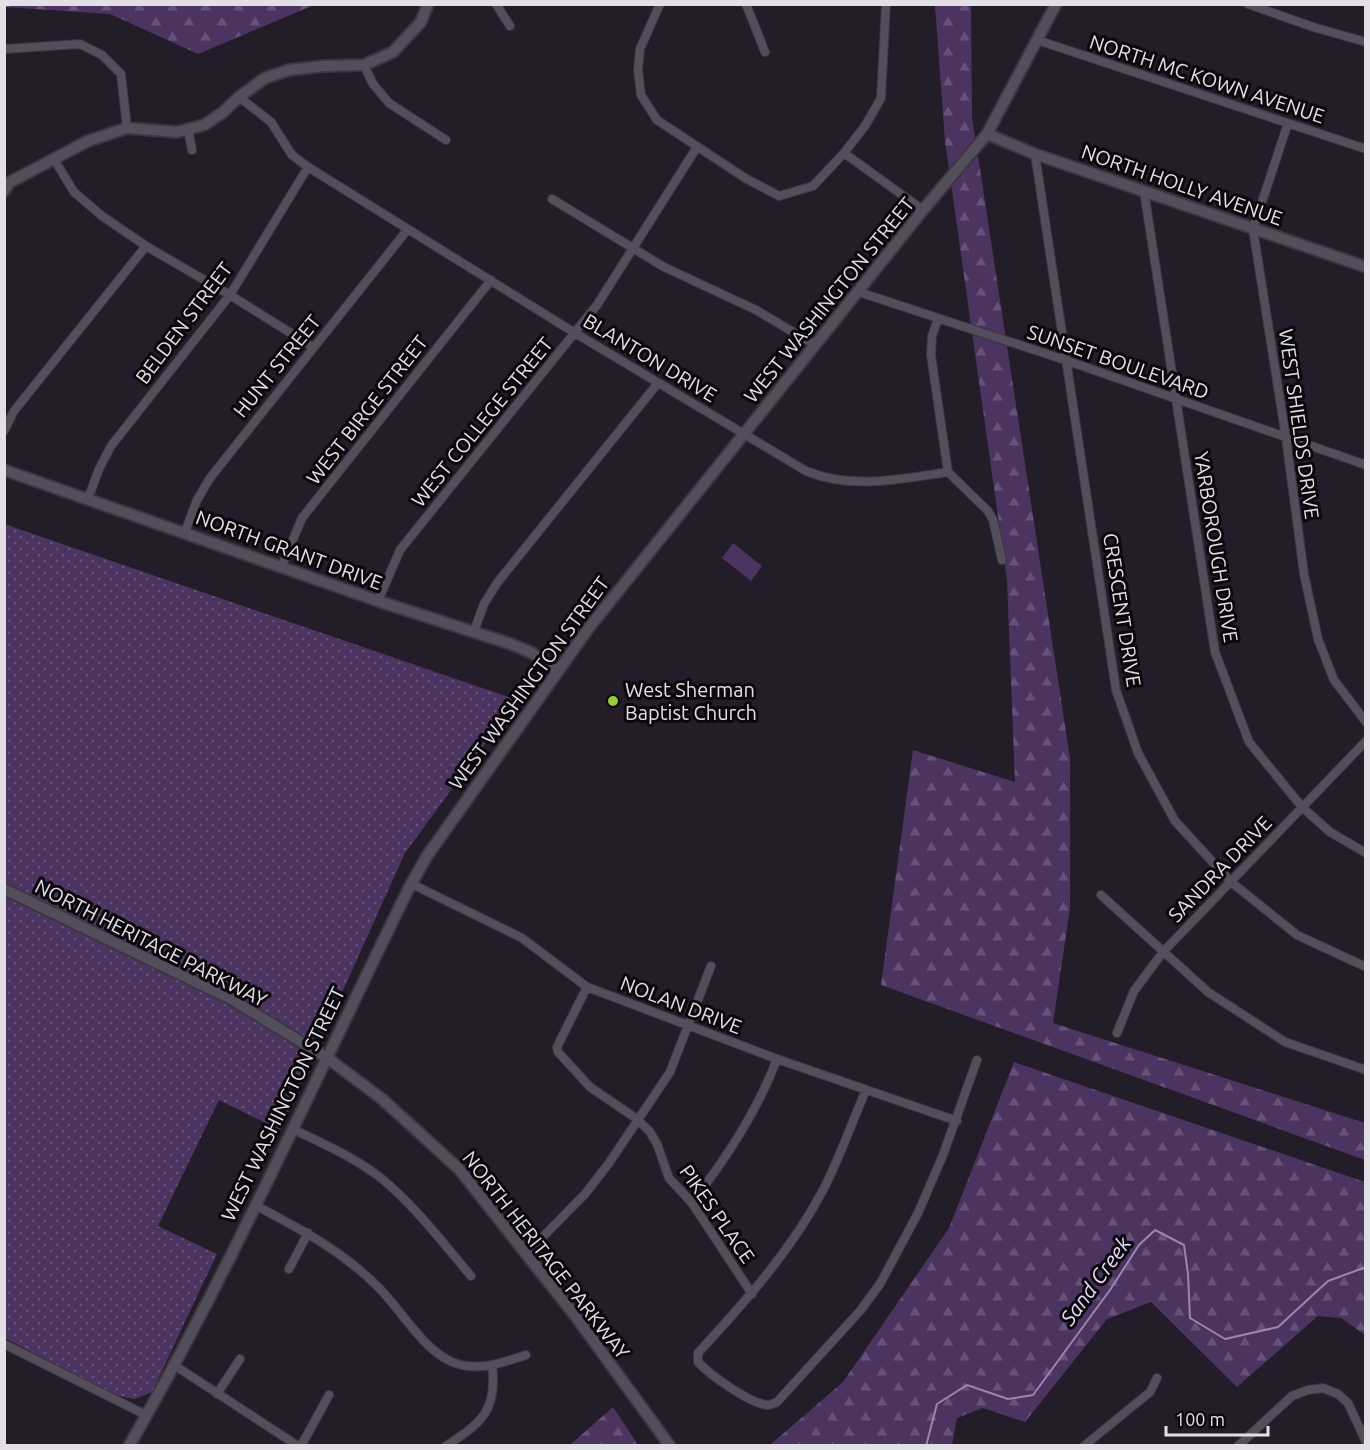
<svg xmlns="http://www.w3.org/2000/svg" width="1370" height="1450" viewBox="0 0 1370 1450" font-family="Ubuntu,sans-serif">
<defs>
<pattern id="grass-dots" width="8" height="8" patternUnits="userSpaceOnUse" patternTransform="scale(1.5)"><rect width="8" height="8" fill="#4c3461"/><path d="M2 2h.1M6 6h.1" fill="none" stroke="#665178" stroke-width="1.8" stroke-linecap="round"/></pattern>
<pattern id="forest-firs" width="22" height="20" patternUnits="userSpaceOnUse" patternTransform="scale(1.5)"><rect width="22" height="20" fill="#4c3461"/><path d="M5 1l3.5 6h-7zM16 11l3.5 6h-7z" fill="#665178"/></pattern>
</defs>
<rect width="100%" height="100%" fill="#231c29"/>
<path fill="url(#grass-dots)" d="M 4,524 L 517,700 L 405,853 L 280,1130 L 219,1100 L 158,1226 L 217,1254 L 152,1392 L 135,1399 L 114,1395 L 5,1338 Z"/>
<path fill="url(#forest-firs)" d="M 4,5 L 5,4 L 314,5 L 198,54 L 110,14 L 5,7 Z
M 935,5 L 971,5 L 972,117 L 1070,758 L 1070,908 L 1053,1023 L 1365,1123 L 1365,1160 L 881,985 L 913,750 L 1015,782 L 1007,580 L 945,141 Z
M 1014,1062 L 1365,1182 L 1365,1335 L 1341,1318 L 1318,1316 L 1237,1387 L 1151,1302 L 1107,1319 L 1025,1422 L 983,1408 L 957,1418 L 952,1445 L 770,1445 L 843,1382 L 949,1228 Z
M 613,1407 L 638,1445 L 570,1445 Z"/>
<path fill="#4c3461" d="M 733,543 L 762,566 L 751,581 L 722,558 Z"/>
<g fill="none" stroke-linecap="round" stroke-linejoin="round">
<path stroke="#9c85b0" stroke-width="2" d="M 926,1446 L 937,1404 L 967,1385 L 1008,1399 L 1033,1395 L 1110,1290 L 1139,1245 L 1155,1230 L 1184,1245 L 1188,1274 L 1190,1318 L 1225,1339 L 1278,1327 L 1328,1281 L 1366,1267"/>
<defs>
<path id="street" d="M 496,4 L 510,26
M 660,4 L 640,49 L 638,70 L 641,95 L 657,120 L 745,178 L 779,196 L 813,186 L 844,153 L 865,126 L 881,98 L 886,4
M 746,4 L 765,52
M 1248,4 L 1313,27 L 1366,42
M 1037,40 L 1366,149
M 4,49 L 80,44 L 102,55 L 121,74 L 127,128
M 364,65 L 373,84 L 389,103 L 446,140
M 239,97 L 271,122 L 292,155 L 308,167 L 575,333 L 806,471 C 853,490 899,479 948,472
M 1288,123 L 1253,229 L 1286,438 L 1304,574 L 1318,639 L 1334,680 L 1366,722
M 188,129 L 192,150
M 844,153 L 923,210
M 1035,154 L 1116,690 L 1138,753 L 1175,821 L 1231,882 L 1297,935 L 1366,967
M 54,159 L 74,192 L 102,216 L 146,246 L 230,295 L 313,347
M 1144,191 L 1215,652 L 1249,742 L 1302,807 L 1330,832 L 1366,853
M 552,199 L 664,267 L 756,310 L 815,345
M 859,292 L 1065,360 L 1366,465
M 938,319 L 932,336 L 931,355 L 948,472
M 4,431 L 14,411 L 146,246
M 948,472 L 988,511 L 993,520 L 1002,560
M 88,499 L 99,469 L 111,446 L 230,295 L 308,167
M 185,532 L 197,500 L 210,478 L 408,229
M 281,568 L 302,518 L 491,280
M 378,601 L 400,550 L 597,305 L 697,147
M 474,631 L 484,604 L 497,583 L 658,383
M 412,884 L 522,938 L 587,987 L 777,1059 L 957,1121
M 1101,895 L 1208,992 L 1285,1042 L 1366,1070
M 587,987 L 557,1047 L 558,1052 L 590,1087 L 637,1119 L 650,1132 L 657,1144 L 669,1178 L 692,1203 L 752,1294
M 1117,1033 L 1134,991 L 1163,952 L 1366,741
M 866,1090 C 851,1124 839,1160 822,1192 C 790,1252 744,1303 698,1353 L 698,1362 C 710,1375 749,1403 767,1405 C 769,1405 775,1403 777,1402 L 860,1311 L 880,1284 L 918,1213 L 943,1155 L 977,1060
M 293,1129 C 323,1144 354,1157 381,1178 C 415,1206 443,1243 471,1276
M 692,1203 C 726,1158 757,1112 777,1059
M 255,1205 C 300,1229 341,1250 377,1286 C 400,1308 421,1347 450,1361 C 475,1373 502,1363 526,1355
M 526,1254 L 585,1194 L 609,1163 L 670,1072 L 711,966
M 289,1269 L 308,1233
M 4,1344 L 146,1415
M 174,1365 L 298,1446
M 217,1394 L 240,1359
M 301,1446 L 329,1395
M 446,1446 C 481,1423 498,1411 492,1365
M 1084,1446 L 1150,1392 L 1157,1378
M 1238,1446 L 1292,1396 L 1308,1390 L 1323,1388 L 1338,1394 L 1348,1403 L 1366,1442"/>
<path id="secondary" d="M 987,134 L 1035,154 L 1366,267
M 4,191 L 10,182 L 88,141 L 127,128 L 177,132 L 204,125 L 222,113 L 239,97 L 265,78 L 289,70 L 324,66 L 364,65 L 393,52 L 421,22 L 428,4
M 4,470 L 378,601 L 511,644 L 532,653 L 557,671
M 4,889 L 231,999 L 326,1057 L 382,1099 L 459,1169 L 576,1317 L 670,1446
M 129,1446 C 233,1266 317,1074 409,888 L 427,856 L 588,629 L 923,210 L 987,134 L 1056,4"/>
</defs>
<use href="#street" stroke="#3b3740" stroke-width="10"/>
<use href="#secondary" stroke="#3b3740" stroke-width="14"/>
<use href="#street" stroke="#544d5c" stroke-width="8"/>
<use href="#secondary" stroke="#544d5c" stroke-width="10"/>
</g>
<circle fill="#97cb38" stroke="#0b080d" stroke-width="2" cx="613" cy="701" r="6"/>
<g text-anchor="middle" stroke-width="6" stroke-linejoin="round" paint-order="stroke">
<g font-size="20" fill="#e3dfe7" stroke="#0b080d">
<text transform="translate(1207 79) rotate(18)" y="7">NORTH MC KOWN AVENUE</text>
<text transform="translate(1182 185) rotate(19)" y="7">NORTH HOLLY AVENUE</text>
<text transform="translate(829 300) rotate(-51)" y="7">WEST WASHINGTON STREET</text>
<text transform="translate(184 323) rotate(-53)" y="7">BELDEN STREET</text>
<text transform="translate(650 358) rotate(31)" y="7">BLANTON DRIVE</text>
<text transform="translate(1118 362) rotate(19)" y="7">SUNSET BOULEVARD</text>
<text transform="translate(277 366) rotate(-51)" y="7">HUNT STREET</text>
<text transform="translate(367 410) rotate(-52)" y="7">WEST BIRGE STREET</text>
<text transform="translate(482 422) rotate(-51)" y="7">WEST COLLEGE STREET</text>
<text transform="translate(1299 424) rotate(82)" y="7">WEST SHIELDS DRIVE</text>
<text transform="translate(1216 547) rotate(81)" y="7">YARBOROUGH DRIVE</text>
<text transform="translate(289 550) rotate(20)" y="7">NORTH GRANT DRIVE</text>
<text transform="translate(1122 610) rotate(81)" y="7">CRESCENT DRIVE</text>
<text transform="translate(529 683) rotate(-54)" y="7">WEST WASHINGTON STREET</text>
<text transform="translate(1220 869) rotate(-46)" y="7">SANDRA DRIVE</text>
<text transform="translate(151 943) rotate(27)" y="7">NORTH HERITAGE PARKWAY</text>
<text transform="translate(681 1005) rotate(21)" y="7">NOLAN DRIVE</text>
<text transform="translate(283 1104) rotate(-64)" y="7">WEST WASHINGTON STREET</text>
<text transform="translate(717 1214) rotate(55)" y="7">PIKES PLACE</text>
<text transform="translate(546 1255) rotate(52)" y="7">NORTH HERITAGE PARKWAY</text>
</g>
<g font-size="20" fill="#e3dfe7" stroke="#0b080d" text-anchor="start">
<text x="625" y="697">West Sherman<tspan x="625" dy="23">Baptist Church</tspan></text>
</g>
<g font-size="21" font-style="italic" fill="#eddcfe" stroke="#0b080d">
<text transform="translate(1096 1281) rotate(-54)" y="7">Sand Creek</text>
</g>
</g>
<rect width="1370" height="1450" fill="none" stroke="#e3dfe7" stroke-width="12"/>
<path d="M1166 1426v9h102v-9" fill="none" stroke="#e3dfe7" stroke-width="3"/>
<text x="1175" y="1426" font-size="18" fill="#e3dfe7" stroke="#0b080d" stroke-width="4.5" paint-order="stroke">100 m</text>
</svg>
